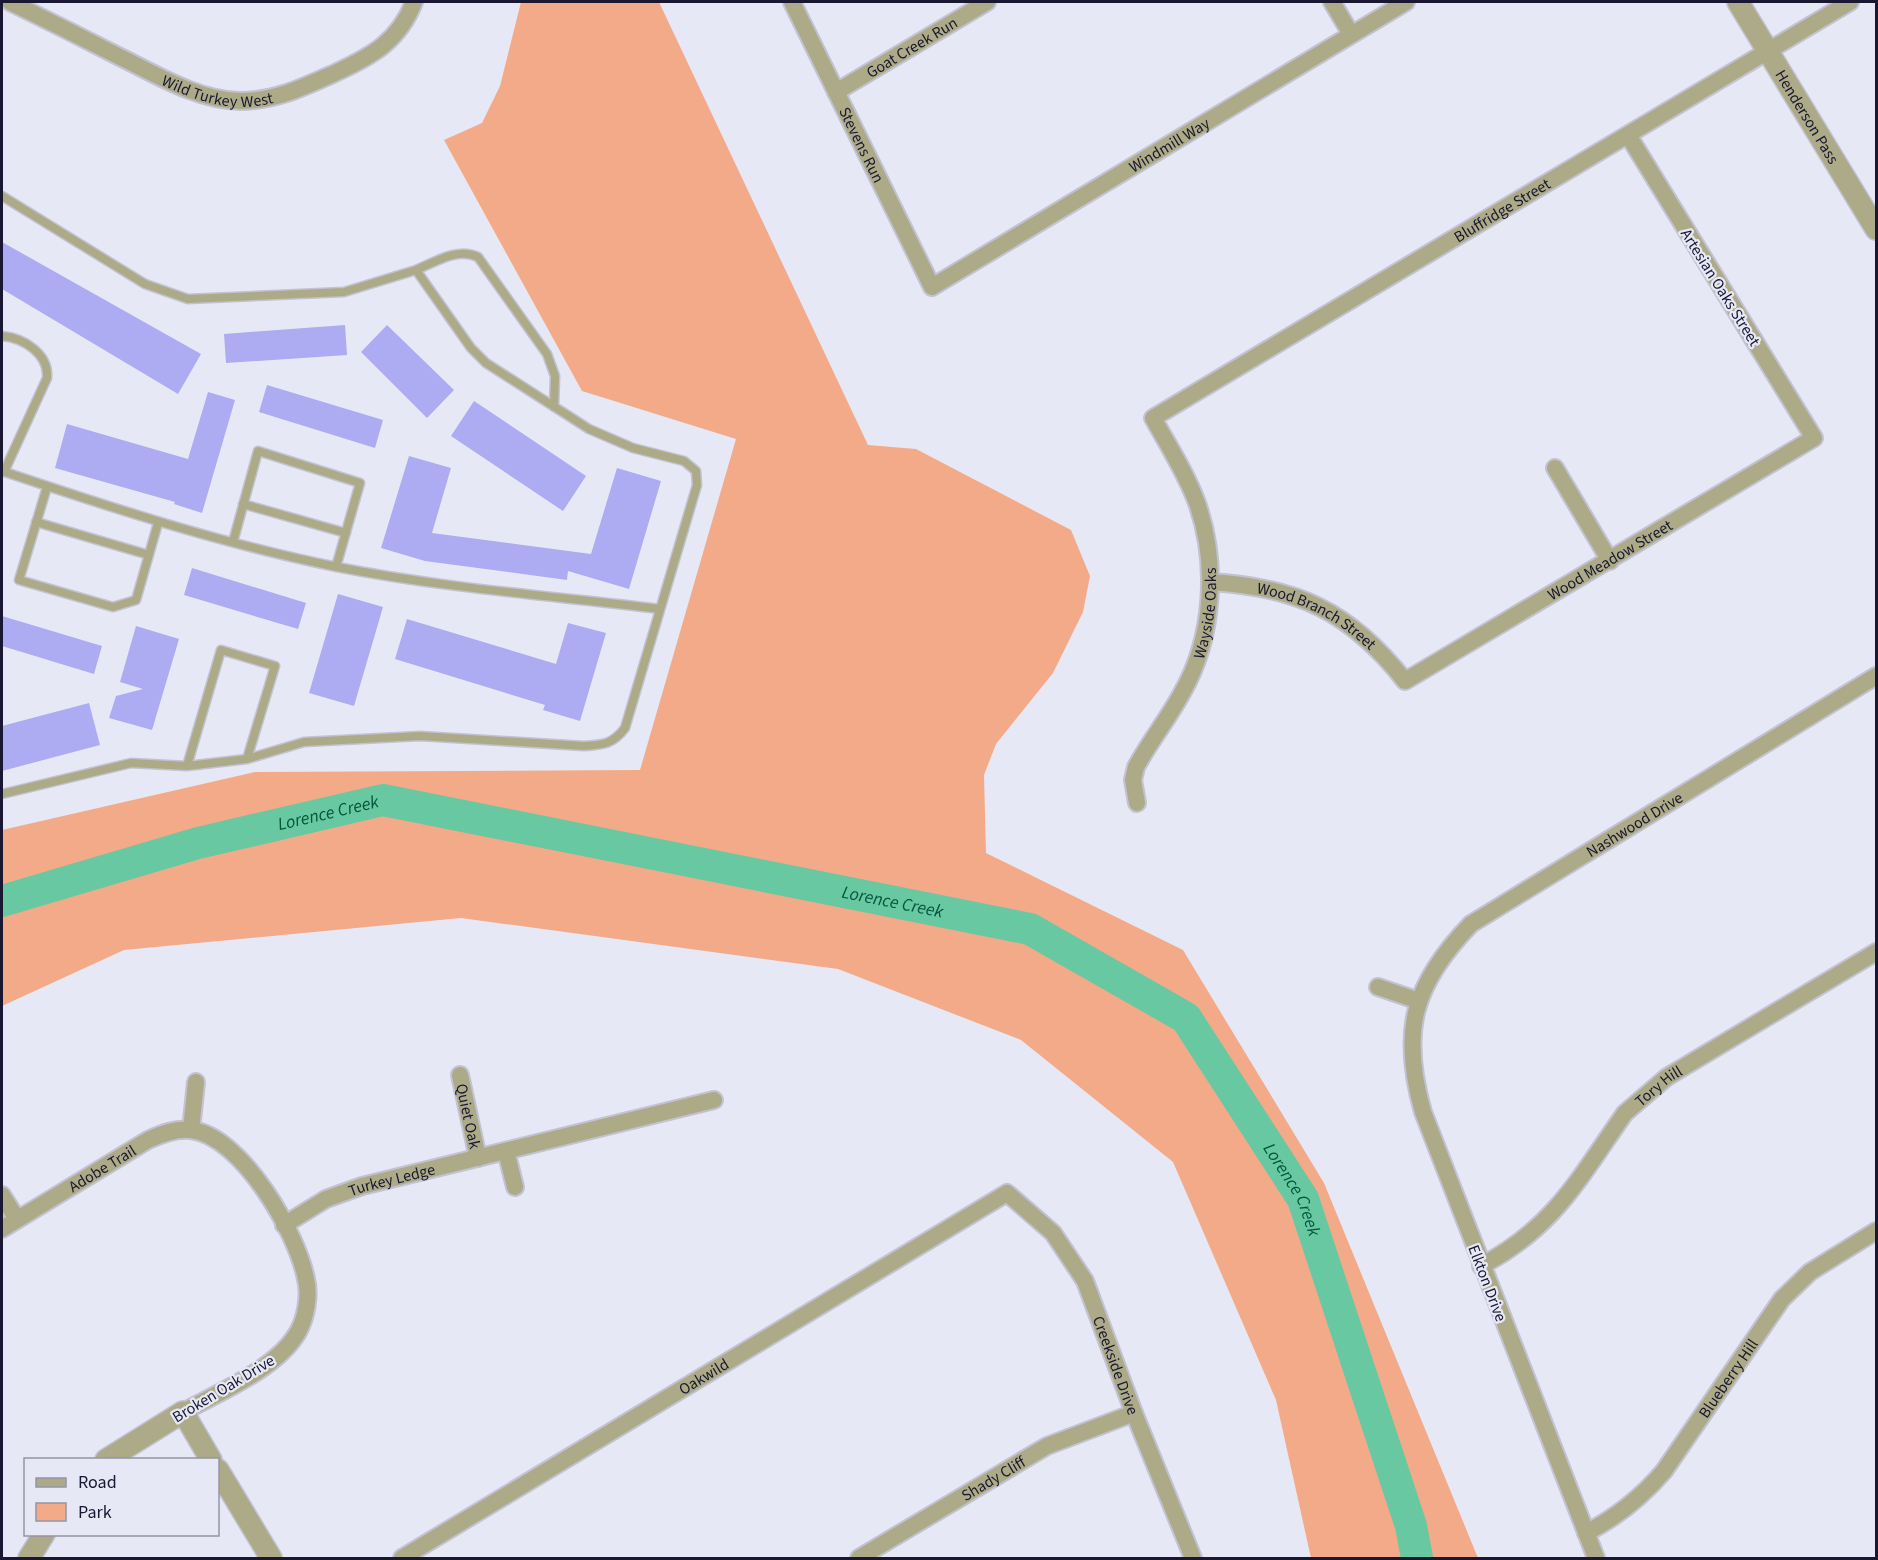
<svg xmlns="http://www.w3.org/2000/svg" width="1878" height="1560" viewBox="0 0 1878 1560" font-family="'Source Sans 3',sans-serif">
<rect width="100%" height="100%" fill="#e7e8f6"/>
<path fill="#f3aa89" d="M 521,2 L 659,2 L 868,445 L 916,449 L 1071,530 L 1090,576 L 1083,612 L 1053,673 L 996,744 L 984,775 L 986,853 L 1183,950 L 1324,1183 L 1478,1558 L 1311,1558 L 1276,1400 L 1173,1162 L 1021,1040 L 838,969 L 461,918 L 124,950 L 2,1006 L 2,830 L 255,772 L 640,770 L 736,439 L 582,391 L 444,140 L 482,123 L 500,86 Z"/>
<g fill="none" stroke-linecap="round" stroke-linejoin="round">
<path stroke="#68c8a1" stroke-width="32" id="s1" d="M 2,901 L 198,843 L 383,800 L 1030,929 L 1186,1018 L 1303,1199 L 1411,1526 L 1417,1558"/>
</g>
<path fill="#adabf1" d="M 2,242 L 201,354 L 178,394 L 2,289 Z
M 345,325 L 347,355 L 226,363 L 224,334 Z
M 387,325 L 454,390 L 427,418 L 361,352 Z
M 267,385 L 383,420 L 375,448 L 259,412 Z
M 208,392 L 235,400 L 202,513 L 174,504 L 175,502 L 55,468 L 67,424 L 188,459 Z
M 474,401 L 586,476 L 563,511 L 451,436 Z
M 409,456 L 451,468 L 432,533 L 591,554 L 617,468 L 661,481 L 629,589 L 568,571 L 567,580 L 425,561 L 381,548 Z
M 192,568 L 306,603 L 298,629 L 184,595 Z
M 338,594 L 383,607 L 354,706 L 309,693 Z
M 2,616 L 102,646 L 94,674 L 2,646 Z
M 407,619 L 556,664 L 568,623 L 606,633 L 580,721 L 543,710 L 545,705 L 395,659 Z
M 136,626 L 179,639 L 152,730 L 109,718 L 116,696 L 143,689 L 120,682 Z
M 89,703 L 100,745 L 2,771 L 2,726 Z"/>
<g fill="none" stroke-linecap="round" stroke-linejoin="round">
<defs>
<path id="service" d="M 2,196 L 145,284 L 188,299 L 344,292 L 416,270 L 471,348 L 486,363 L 589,429 L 633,448 L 684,461 L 696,471 L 697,485 L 625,728 C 613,744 603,745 584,746 L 420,736 L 304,742 L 247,759 L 187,766 L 131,763 L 2,794
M 416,270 C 435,262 458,247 478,257 L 547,354 L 555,376 L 554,407
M 2,336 C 24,338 49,354 47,378 L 4,472
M 2,471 C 112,508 223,544 337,567 C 443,588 553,596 660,609
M 47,487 L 19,580 L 113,607 L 136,600 L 158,523
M 243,504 L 346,533
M 36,522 L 149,555
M 233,542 L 258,451 L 360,483 L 336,567
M 187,766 L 221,650 L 275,666 L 247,759"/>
<g id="minor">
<path id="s2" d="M 10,2 C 47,20 83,38 120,57 C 157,75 197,100 240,101 C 275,101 304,87 335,73 C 372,56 399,41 414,2"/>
<path id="s3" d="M 792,2 L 932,287 L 1406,2"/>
<path d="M 1332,2 L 1351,34"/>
<path id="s4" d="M 836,92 L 987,2"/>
<path d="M 1555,468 L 1610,561"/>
<path id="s5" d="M 1210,582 C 1297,587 1350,611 1405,681 L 1814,438 L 1628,135"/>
<path id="s6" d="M 1137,803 L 1133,780 L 1136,767 C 1150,741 1168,719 1182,693 C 1214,637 1218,563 1197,503 C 1186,473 1168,445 1153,418 L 1850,2"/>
<path d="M 1378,987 L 1419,1001"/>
<path id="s7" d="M 460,1075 L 478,1158"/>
<path d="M 191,1130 L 196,1082"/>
<path d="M 506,1151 L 515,1187"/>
<path d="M 2,1195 L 17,1219"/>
<path id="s8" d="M 284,1225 L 326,1199 L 362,1186 L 714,1100"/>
<path id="s9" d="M 2,1229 L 148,1140 C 161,1134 176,1128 191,1130 C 242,1136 297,1233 306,1279 C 310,1295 306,1318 298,1332 C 277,1369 219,1392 183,1412"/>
<path id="s10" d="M 1481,1266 C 1555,1227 1579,1178 1625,1113 L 1667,1077 L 1876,952"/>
<path id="s11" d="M 1586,1533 C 1617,1517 1641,1498 1664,1471 L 1782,1299 L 1810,1272 L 1876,1231"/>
<path id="s12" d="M 402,1558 L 1007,1193 L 1053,1233 L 1085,1281 L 1134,1413 L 1193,1558"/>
<path id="s13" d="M 859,1558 L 1047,1446 L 1134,1413"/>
<path id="s14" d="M 1596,1558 L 1423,1112 C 1400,1031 1413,984 1471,924 L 1876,676"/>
</g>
<g id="tertiary">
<path id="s15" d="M 1738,2 L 1876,229"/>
<path d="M 106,1460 L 183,1412 L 211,1460"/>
<path d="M 218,1470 L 271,1558"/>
<path d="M 29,1558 L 44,1534"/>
</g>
</defs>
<use href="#service" stroke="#c2c2d3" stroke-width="11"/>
<use href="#minor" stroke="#c2c2d3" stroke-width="20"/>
<use href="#tertiary" stroke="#c2c2d3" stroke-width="24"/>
<use href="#service" stroke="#adab87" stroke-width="8"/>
<use href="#minor" stroke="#adab87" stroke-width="16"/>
<use href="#tertiary" stroke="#adab87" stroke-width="21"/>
</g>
<g text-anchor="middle" stroke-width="4.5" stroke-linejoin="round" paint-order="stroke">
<g font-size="16" fill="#191731" stroke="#e7e8f6">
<text dy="6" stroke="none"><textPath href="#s4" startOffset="88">Goat Creek Run</textPath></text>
<text dy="6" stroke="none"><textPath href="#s2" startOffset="228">Wild Turkey West</textPath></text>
<text dy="6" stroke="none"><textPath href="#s15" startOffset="134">Henderson Pass</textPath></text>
<text dy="6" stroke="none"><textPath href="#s3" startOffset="159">Stevens Run</textPath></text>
<text dy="6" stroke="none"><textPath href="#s3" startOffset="594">Windmill Way</textPath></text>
<text dy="6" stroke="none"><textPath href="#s6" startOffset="822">Bluffridge Street</textPath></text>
<text transform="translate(1721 287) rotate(58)" y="6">Artesian Oaks Street</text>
<text dy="6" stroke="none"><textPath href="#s5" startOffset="465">Wood Meadow Street</textPath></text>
<text dy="6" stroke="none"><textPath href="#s6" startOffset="208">Wayside Oaks</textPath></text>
<text dy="6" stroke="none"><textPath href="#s5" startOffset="114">Wood Branch Street</textPath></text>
<text dy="6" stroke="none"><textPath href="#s14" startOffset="876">Nashwood Drive</textPath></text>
<text dy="6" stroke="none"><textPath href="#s10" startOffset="256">Tory Hill</textPath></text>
<text dy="6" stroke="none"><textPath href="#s7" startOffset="42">Quiet Oak</textPath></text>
<text dy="6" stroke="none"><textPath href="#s9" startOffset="117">Adobe Trail</textPath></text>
<text dy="6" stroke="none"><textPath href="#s8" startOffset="118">Turkey Ledge</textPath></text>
<text transform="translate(1488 1283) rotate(69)" y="6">Elkton Drive</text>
<text dy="6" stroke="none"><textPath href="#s12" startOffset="915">Creekside Drive</textPath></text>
<text dy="6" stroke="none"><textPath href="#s12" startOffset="352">Oakwild</textPath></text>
<text dy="6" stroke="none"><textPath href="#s11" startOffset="213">Blueberry Hill</textPath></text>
<text transform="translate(223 1388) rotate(-31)" y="6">Broken Oak Drive</text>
<text dy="6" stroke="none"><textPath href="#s13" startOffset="156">Shady Cliff</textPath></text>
</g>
<g font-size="18" font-style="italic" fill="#03563d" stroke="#e7e8f6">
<text dy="6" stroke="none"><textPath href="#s1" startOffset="338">Lorence Creek</textPath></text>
<text dy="6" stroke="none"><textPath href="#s1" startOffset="914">Lorence Creek</textPath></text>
<text dy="6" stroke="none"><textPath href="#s1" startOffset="1436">Lorence Creek</textPath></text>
</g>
</g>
<rect width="1878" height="1560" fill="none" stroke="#191731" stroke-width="6"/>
<rect x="24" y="1458" width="195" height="78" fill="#e7e8f6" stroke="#9594a7" stroke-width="1.5"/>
<rect x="36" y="1478" width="30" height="9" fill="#adab87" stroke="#9594a7" stroke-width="1.5"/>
<text x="78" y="1488" font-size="18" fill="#191731">Road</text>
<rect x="36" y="1503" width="30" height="18" fill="#f3aa89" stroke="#9594a7" stroke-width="1.5"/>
<text x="78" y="1518" font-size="18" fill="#191731">Park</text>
</svg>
